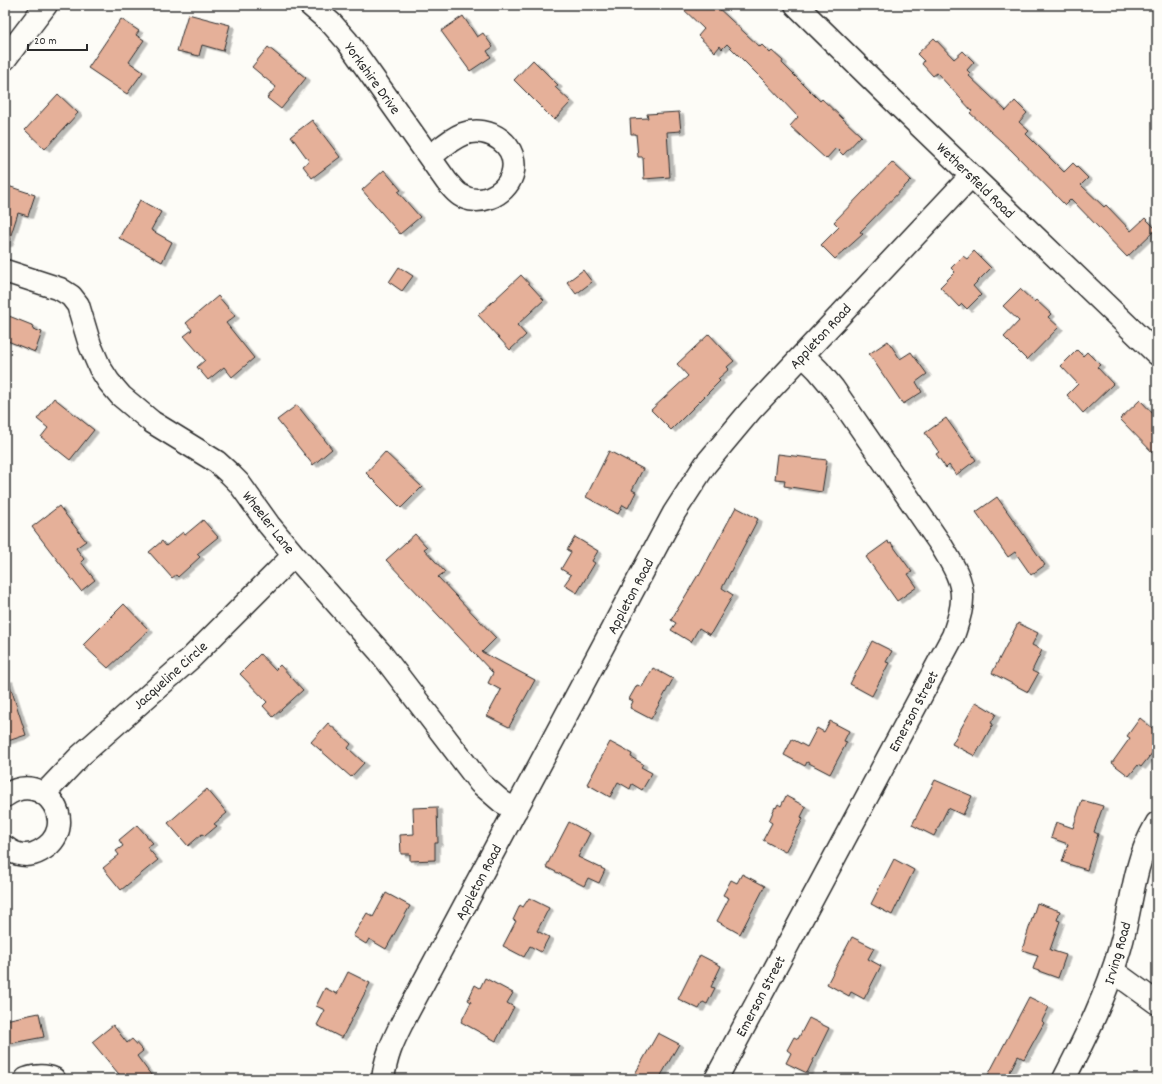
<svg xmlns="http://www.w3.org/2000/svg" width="1162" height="1084" viewBox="0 0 1162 1084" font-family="Dekko,sans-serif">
<defs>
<filter id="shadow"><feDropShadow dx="4.5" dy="2.5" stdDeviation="0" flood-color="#0004"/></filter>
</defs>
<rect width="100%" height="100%" fill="#fdfcf7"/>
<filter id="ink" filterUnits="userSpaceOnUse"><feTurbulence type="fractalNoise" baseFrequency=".025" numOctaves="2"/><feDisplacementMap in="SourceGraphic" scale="8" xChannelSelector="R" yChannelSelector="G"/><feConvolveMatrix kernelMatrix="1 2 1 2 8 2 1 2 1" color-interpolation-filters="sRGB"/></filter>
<g filter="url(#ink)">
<path fill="#e5b099" stroke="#2b2b2b" filter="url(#shadow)" d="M 679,5 L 715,5 L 760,47 L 762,45 L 770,53 L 772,51 L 783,61 L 782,63 L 820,101 L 822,99 L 861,136 L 843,155 L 836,148 L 826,159 L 790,126 L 798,117 L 764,81 L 727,44 L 722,49 L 720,46 L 715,52 L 698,36 L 704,29 Z
M 188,14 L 230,25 L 223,51 L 202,45 L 199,56 L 177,51 Z
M 463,16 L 477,37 L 483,33 L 493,47 L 487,51 L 491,57 L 470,71 L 441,31 Z
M 121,19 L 139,31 L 136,35 L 144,40 L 129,62 L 143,72 L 127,94 L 88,68 Z
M 934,38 L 954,59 L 963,51 L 974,62 L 967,70 L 970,73 L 968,75 L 1006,111 L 1015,101 L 1027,113 L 1019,122 L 1029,131 L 1026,134 L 1064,172 L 1073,163 L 1088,178 L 1081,185 L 1104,207 L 1106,205 L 1131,231 L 1145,218 L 1156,229 L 1127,257 L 1071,199 L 1065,205 L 1011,150 L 970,113 L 972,111 L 937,73 L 933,76 L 922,64 L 924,61 L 917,54 Z
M 268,47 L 306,78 L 281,109 L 267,98 L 276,87 L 252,67 Z
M 533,60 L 558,85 L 555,87 L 571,102 L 554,120 L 514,80 Z
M 58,94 L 78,113 L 45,149 L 25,130 Z
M 679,112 L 681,131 L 667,132 L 670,177 L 644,179 L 643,157 L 638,157 L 636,134 L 631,134 L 630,119 L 648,118 L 647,114 Z
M 312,120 L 340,157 L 312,178 L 303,166 L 309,161 L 291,136 Z
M 892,162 L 911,180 L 860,232 L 863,234 L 835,259 L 821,245 L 839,227 L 834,222 Z
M 384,170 L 401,190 L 398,192 L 420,217 L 400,234 L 362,190 Z
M 5,185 L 35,195 L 28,216 L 18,213 L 8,244 L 5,244 Z
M 140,200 L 161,212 L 151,230 L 172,242 L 162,262 L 119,238 Z
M 974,251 L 991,268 L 973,286 L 981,295 L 967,309 L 962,304 L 959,307 L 940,287 L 955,272 L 951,268 L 963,256 L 967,259 Z
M 399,267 L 413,276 L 402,291 L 389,282 Z
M 583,270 L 592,282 L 576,294 L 567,282 Z
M 521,275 L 544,300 L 517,325 L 526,335 L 510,350 L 478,315 Z
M 1020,289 L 1034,302 L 1036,300 L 1051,314 L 1048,317 L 1059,327 L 1027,360 L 1004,337 L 1019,321 L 1003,306 Z
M 218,296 L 235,316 L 226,323 L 254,358 L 232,377 L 224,367 L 208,380 L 197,367 L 205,360 L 184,336 L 192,330 L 186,323 Z
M 9,316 L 34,326 L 33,329 L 42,332 L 35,352 L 5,340 L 5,327 Z
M 709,334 L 734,361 L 727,367 L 729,369 L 718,379 L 720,381 L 671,430 L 651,410 L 688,376 L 677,364 Z
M 888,341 L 900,359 L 911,352 L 927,374 L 916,382 L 922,392 L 903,404 L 869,354 Z
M 1077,350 L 1083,356 L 1087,352 L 1100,365 L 1097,367 L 1113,384 L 1083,413 L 1067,395 L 1078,384 L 1061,366 Z
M 54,398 L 94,430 L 70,460 L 41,437 L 48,428 L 37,419 Z
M 1140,400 L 1157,418 L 1157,457 L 1120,419 Z
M 297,405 L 332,449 L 313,465 L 277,420 Z
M 946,418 L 976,460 L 956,475 L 949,465 L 946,468 L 936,454 L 939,452 L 925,433 Z
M 609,451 L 643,469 L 632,490 L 636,492 L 628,508 L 623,505 L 618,514 L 586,497 Z
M 385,452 L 422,487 L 401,508 L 366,473 Z
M 778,454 L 827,460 L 822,492 L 784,486 L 785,480 L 775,479 Z
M 997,497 L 1045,565 L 1031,575 L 1015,552 L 1008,557 L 976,512 Z
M 59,506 L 86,541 L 76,548 L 84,559 L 81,562 L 95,580 L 81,591 L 32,527 Z
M 736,507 L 758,519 L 722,588 L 733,595 L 732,597 L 710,635 L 699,628 L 691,642 L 671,630 L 676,623 L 671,620 L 698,575 L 699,576 Z
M 203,520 L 218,537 L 197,554 L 200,557 L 178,577 L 176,575 L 172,578 L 149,552 L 162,541 L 166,546 L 183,532 L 185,535 Z
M 415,534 L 427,547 L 424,549 L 445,572 L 438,577 L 496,638 L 482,652 L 535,680 L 509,727 L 487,716 L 501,690 L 488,683 L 493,673 L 386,560 Z
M 575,537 L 598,551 L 592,561 L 595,563 L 577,593 L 564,585 L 571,575 L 561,569 L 571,552 L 567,550 Z
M 888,541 L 889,544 L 891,543 L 912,572 L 908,574 L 917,587 L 897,601 L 866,557 Z
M 124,604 L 149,630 L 108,668 L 83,645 Z
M 1018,623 L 1038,633 L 1032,645 L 1042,650 L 1032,671 L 1038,674 L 1028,692 L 992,673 Z
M 872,641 L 892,651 L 886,662 L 889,663 L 872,696 L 850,684 Z
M 260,654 L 275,670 L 280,665 L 303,690 L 273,717 L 263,706 L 267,702 L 240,674 Z
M 653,668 L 673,679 L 651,719 L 630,708 L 633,701 L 629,699 L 637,685 L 642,687 Z
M 8,679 L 26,735 L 5,742 L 5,680 Z
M 976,702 L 996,714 L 991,723 L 993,724 L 975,756 L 952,744 Z
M 1140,718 L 1157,732 L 1157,747 L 1141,767 L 1138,765 L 1129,776 L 1112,763 L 1130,738 L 1127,736 Z
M 830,721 L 849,731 L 844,741 L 847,742 L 830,774 L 807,762 L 805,766 L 784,755 L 792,739 L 807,747 L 817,728 L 824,732 Z
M 328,723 L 351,744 L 348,748 L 364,763 L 351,777 L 311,742 Z
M 610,742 L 632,754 L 631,757 L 643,764 L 641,767 L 652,773 L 642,790 L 632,784 L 630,789 L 618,782 L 610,797 L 587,784 Z
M 935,780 L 972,796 L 963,815 L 948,808 L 934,836 L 912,825 Z
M 207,789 L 227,813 L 214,824 L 217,826 L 205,836 L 202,834 L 188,846 L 168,823 Z
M 786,796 L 806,807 L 801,817 L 803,819 L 785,852 L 763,840 L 772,823 L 769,821 L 775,807 L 776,808 L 778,804 L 781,806 Z
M 1082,800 L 1103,806 L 1094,832 L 1098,834 L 1087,870 L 1062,862 L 1068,844 L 1051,838 L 1056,822 L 1073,828 Z
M 437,807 L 438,843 L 435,843 L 435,860 L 410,861 L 410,854 L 401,854 L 400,835 L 414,834 L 413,808 Z
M 569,822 L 590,833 L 578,857 L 605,870 L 599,883 L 588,878 L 584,886 L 546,867 Z
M 137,825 L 153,843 L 147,847 L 158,860 L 121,890 L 103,868 L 119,855 L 116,851 L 123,846 L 119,840 Z
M 894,859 L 914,870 L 892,915 L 871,904 Z
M 742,874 L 765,886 L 740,934 L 717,921 L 729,898 L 723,895 L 731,880 L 737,883 Z
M 386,893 L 410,906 L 386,949 L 369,939 L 366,944 L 353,936 L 367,913 L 373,917 Z
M 529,898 L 549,908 L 537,931 L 549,937 L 541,952 L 530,946 L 524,957 L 503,946 L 516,921 L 513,920 L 520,905 L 523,907 Z
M 1037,903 L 1060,911 L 1057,920 L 1060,921 L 1050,950 L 1066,955 L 1058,978 L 1033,969 L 1038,955 L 1022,950 Z
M 852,937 L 874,948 L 868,959 L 881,966 L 864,999 L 851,992 L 849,996 L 827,984 Z
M 700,955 L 721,966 L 711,987 L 715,988 L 707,1004 L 703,1002 L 699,1009 L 678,999 Z
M 348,972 L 370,983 L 342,1038 L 317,1025 L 325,1010 L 316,1006 L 325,988 L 337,994 Z
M 485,978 L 513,993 L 507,1003 L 514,1007 L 496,1041 L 461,1022 L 471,1002 L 468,1000 L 475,985 L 480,988 Z
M 1029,997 L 1049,1007 L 1042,1021 L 1044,1023 L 1024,1059 L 1018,1056 L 1006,1079 L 986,1079 Z
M 39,1013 L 44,1037 L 7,1044 L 5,1032 L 5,1020 Z
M 809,1018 L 829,1028 L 807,1073 L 786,1063 L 791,1053 L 787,1050 L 794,1037 L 798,1039 Z
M 113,1025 L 127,1043 L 132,1039 L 143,1051 L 137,1056 L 154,1079 L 123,1079 L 92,1042 Z
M 658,1033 L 679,1044 L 659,1079 L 632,1079 Z"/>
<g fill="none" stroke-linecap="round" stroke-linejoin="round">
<defs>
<path id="minor" d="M 310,5 L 332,24 L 347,41 L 447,182 C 451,186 455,192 460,195 C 478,207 505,196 512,175 C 521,146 489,124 463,134 C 450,139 440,149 430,157
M 796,5 L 898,105 L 1157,354
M 5,59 L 46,5
M 5,271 L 60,289 L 71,296 L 78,305 L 90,345 L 100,368 L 109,382 L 121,396 L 152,422 L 217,462 L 229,473 L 239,483 L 269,525 L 294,555 L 380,652 L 480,783 L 502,802 L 516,810
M 44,794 L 80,756 L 191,658 L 294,555
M 5,796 C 45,767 83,828 40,851 C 28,858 15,855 5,847
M 1113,971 L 1157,1003
M 26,1079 C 35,1076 45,1075 54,1079
M 383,1079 C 386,1056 392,1043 402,1023 L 674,513 L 705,465 L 751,410 L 971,176
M 716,1079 L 953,636 C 957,624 962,612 962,599 C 963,579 951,562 941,545 L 833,388 L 818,370 L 803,355
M 1064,1079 C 1086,1036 1107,994 1120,948 C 1128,921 1131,894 1138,868 C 1142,852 1149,837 1157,823"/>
</defs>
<use href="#minor" stroke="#2b2b2b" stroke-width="25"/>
<use href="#minor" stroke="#fdfcf7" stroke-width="22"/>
</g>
</g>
<g text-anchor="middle" stroke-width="4" stroke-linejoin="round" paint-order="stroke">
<g font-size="15" fill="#2b2b2b" stroke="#fdfcf7">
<text transform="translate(373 78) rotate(54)" y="5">Yorkshire Drive</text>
<text transform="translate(976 180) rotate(44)" y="5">Wethersfield Road</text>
<text transform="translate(820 336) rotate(-47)" y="5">Appleton Road</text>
<text transform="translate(269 522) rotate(52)" y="5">Wheeler Lane</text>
<text transform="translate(630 596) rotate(-62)" y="5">Appleton Road</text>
<text transform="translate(170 675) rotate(-42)" y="5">Jacqueline Circle</text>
<text transform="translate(913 711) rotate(-62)" y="5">Emerson Street</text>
<text transform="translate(478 882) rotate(-62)" y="5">Appleton Road</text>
<text transform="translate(1117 953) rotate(-74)" y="5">Irving Road</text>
<text transform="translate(760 996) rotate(-62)" y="5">Emerson Street</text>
</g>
</g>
<rect width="1162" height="1084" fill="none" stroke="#fdfcf7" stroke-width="20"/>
<rect x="10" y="10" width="1142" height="1064" fill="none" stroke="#2b2b2b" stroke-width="1.5" filter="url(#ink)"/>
<path d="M28 44v6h59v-6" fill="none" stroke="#2b2b2b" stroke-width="2"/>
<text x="34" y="44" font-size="12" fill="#2b2b2b" stroke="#fdfcf7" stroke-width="3" paint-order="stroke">20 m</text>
</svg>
